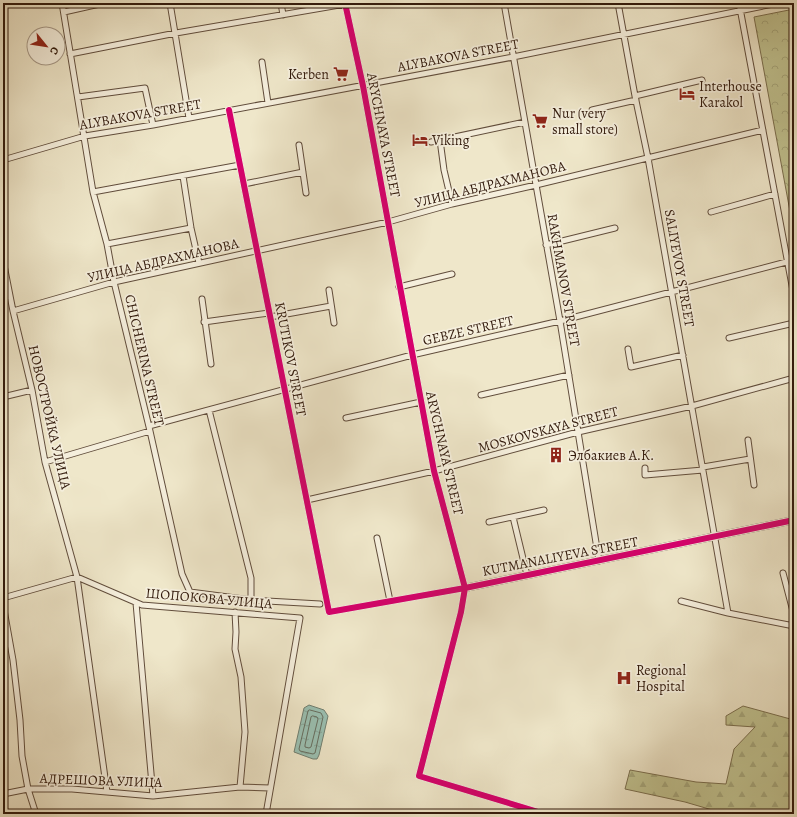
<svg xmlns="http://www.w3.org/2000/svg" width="797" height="817" viewBox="0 0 797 817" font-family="Alegreya,serif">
<defs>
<pattern id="forest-firs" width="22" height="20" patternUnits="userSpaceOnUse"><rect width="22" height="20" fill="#c1c391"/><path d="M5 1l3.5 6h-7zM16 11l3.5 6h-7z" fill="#a6a77c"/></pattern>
<pattern id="park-crowns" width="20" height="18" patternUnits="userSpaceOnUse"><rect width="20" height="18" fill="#c1c391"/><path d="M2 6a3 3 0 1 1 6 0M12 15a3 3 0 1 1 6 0" fill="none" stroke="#a6a77c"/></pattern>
<pattern id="water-ripples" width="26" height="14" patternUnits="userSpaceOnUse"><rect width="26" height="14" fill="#9ac0b2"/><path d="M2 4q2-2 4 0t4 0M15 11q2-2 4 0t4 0" fill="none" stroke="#85a498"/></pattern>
</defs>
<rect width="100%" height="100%" fill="#efe7ca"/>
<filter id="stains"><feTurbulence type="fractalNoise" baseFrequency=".005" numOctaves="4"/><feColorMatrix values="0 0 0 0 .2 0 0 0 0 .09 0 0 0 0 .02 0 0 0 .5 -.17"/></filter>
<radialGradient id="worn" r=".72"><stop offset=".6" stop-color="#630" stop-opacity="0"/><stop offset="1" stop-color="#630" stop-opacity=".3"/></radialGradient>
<path fill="url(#forest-firs)" stroke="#7a6e4e" d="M 743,706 L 794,720 L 794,814 L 726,814 L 685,802 L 625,789 L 630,770 L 696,782 L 726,784 L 734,749 L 755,727 L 726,725 L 726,716 Z"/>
<path fill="url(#park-crowns)" stroke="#7a6e4e" d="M 794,9 L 794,233 L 754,17 Z"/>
<path fill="url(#water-ripples)" stroke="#707e70" d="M 309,705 L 324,710 L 328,716 L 319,755 L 317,759 L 313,759 L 294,752 L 304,708 Z"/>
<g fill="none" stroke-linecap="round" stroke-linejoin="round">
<path stroke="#666d5f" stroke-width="1" d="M 310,710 L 321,713 L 323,717 L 315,753 L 313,754 L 300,751 L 299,749 L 308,711 Z
M 313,716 L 317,717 L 318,719 L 311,747 L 309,748 L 305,747 L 305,745 L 311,717 Z"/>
<defs>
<path id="minor" d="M 62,3 L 93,192 L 107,244 L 114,282 L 150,431 L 182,574 L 190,592 L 251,600 L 320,604
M 170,3 L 189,118
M 281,3 L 283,15
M 345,3 L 363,86 L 434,471 L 465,588 L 461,612 L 419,776 L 545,814
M 504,3 L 560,321 L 599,561
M 618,3 L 635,96 L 648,158 L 728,613
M 739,3 L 794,296
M 64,12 L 104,3
M 70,54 L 176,33 L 351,3
M 262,62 L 268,103
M 635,96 L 702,80
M 78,97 L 145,88 L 153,125
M 229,110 L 329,612 L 465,588
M 592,110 L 636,100
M 440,140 L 444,170 L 452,204
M 431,142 L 525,122
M 299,145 L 306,193
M 3,160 L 85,136 L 153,125 L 513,57 L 778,3
M 183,176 L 191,228 L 199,263
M 244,184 L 303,172
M 93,192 L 240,165
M 711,212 L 775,194
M 107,244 L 191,228
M 546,245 L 615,228
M 3,260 L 13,311 L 32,390 L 45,462 L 77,577 L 107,792
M 399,287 L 452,274
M 329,290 L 334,323
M 202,299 L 211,364
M 13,311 L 114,282 L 388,222 L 452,204 L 536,185 L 763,130
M 270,317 L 331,306
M 204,322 L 269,313
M 729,338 L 794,323
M 628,349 L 631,367 L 683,355
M 481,395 L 569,375
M 3,397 L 32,390
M 209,410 L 251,578 L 251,600
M 346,418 L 421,402
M 149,426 L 412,355 L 560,321 L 794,260
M 748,440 L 754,485
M 45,462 L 150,431
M 703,467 L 750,459
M 645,468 L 645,475 L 703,470
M 307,500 L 434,471 L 578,432 L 692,406 L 794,378
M 513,517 L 527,575
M 489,522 L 544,510
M 377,538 L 390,601
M 783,573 L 794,615
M 3,598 L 77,577 L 142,605 L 300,618 L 266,814
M 681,601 L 728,613 L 794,626
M 136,603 L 153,796
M 3,604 L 13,660 L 20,720 L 22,756 L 28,789 L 36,814
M 235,612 L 236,632 L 235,649 L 241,677 L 245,732 L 240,787
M 3,794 L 28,789 L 72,789 L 153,796 L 240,787 L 270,788"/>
<path id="tertiary" d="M 465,588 L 794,520"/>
</defs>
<use href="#minor" stroke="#614d3c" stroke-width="7"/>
<use href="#tertiary" stroke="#614d3c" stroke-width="8"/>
<use href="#minor" stroke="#f5efdd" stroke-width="5"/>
<use href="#tertiary" stroke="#f5efdd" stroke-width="6"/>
<defs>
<path id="cycleway" d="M 345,3 L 363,86 L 434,471 L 465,588 L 461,612 L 419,776 L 545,814
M 229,110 L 329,612 L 465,588 L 794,520"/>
</defs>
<use href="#cycleway" stroke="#f5efdd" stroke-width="8"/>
<use href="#cycleway" stroke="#d6006c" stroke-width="6"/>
</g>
<defs>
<symbol id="supermarket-bare" viewBox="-9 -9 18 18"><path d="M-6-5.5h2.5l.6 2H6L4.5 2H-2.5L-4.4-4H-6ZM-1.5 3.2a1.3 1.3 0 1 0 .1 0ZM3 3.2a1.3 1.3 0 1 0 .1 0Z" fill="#8f2418" stroke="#f5efdd" stroke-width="2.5" paint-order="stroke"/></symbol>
<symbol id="hotel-bare" viewBox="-9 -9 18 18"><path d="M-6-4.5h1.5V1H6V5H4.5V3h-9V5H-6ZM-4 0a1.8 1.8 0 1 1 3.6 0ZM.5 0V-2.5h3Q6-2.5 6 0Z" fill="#8f2418" stroke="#f5efdd" stroke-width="2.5" paint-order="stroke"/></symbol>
<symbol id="building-bare" viewBox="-9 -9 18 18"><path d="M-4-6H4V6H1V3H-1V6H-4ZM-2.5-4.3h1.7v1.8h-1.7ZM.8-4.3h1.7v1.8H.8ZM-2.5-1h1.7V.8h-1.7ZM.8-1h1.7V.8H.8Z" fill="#8f2418" stroke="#f5efdd" stroke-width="2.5" paint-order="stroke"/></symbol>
<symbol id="hospital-bare" viewBox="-9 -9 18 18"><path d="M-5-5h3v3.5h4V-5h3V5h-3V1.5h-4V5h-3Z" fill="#8f2418" stroke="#f5efdd" stroke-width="2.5" paint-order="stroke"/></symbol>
</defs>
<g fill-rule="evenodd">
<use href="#supermarket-bare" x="330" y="63" width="22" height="22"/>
<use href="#hotel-bare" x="676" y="83" width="22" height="22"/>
<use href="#supermarket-bare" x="529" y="110" width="22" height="22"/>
<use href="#hotel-bare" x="409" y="129" width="22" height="22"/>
<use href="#building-bare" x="545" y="444" width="22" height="22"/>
<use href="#hospital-bare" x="613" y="667" width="22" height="22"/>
</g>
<g text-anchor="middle" stroke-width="3.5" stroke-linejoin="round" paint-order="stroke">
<g font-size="14" fill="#321a0c" stroke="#f5efdd">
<text transform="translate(458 55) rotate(-11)" y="5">ALYBAKOVA STREET</text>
<text transform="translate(140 114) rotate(-10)" y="5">ALYBAKOVA STREET</text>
<text transform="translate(384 135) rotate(79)" y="5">ARYCHNAYA STREET</text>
<text transform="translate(490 184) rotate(-14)" y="5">УЛИЦА АБДРАХМАНОВА</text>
<text transform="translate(163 260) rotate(-13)" y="5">УЛИЦА АБДРАХМАНОВА</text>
<text transform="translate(680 268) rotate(80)" y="5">SALIYEVOY STREET</text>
<text transform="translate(564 280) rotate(80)" y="5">RAKHMANOV STREET</text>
<text transform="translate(468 330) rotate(-13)" y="5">GEBZE STREET</text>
<text transform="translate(291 359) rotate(79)" y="5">KRUTIKOV STREET</text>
<text transform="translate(145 360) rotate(77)" y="5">CHICHERINA STREET</text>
<text transform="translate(50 417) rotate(77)" y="5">НОВОСТРОЙКА УЛИЦА</text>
<text transform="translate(548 429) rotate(-15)" y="5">MOSKOVSKAYA STREET</text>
<text transform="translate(445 453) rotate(77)" y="5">ARYCHNAYA STREET</text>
<text transform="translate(560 556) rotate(-11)" y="5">KUTMANALIYEVA STREET</text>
<text transform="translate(209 598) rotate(5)" y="5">ШОПОКОВА УЛИЦА</text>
<text transform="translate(101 780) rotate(2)" y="5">АДРЕШОВА УЛИЦА</text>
</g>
<g font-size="14" fill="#321a0c" stroke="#f5efdd" text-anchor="start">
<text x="329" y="79" text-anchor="end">Kerben</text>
<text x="699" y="91">Interhouse<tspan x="699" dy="16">Karakol</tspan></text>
<text x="552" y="118">Nur (very<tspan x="552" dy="16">small store)</tspan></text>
<text x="432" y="145">Viking</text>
<text x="568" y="460">Элбакиев А.К.</text>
<text x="636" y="675">Regional<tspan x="636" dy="16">Hospital</tspan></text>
</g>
</g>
<rect width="797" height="817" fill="none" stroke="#efe7ca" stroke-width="16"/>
<rect x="4" y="4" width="789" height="809" fill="none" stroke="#321a0c" stroke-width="2"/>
<rect x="8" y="8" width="781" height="801" fill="none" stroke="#321a0c"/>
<g transform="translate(46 46) rotate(120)"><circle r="19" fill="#f5efdd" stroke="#a79a89"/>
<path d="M0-3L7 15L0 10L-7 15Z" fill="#8f2418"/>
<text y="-6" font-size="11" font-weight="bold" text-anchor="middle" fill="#321a0c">С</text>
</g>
<rect width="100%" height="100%" filter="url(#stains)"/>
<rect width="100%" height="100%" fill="url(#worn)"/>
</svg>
